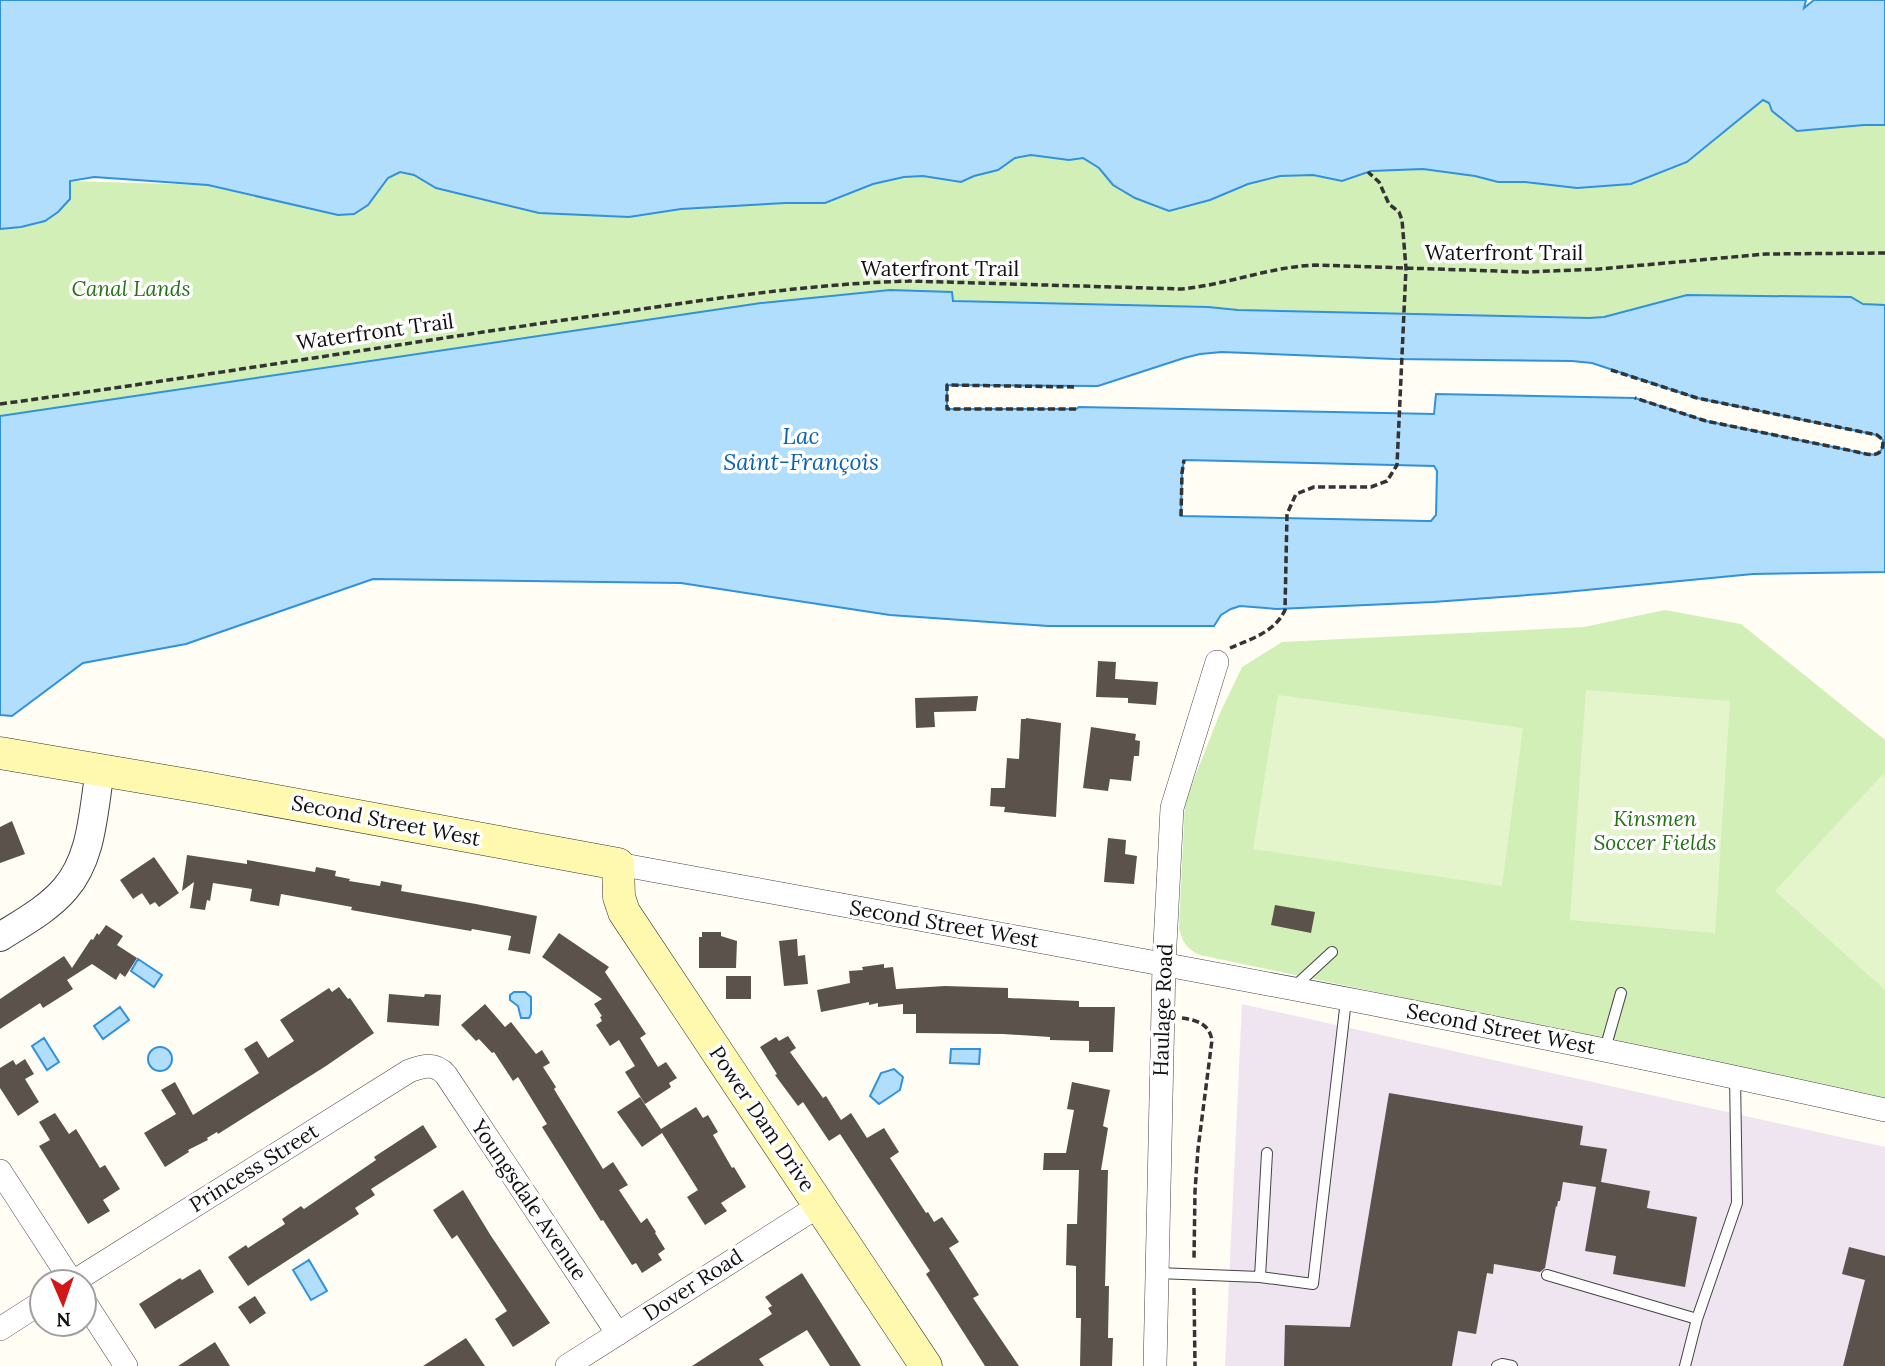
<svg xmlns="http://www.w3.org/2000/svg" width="1885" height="1366" viewBox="0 0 1885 1366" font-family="Lora,serif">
<rect width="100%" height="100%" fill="#fffdf4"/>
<path fill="#efe5f0" d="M 1242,1004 L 1885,1147 L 1885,1366 L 1225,1366 Z"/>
<path fill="#d2efb8" d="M 1763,100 L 1769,103 L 1864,125 L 1885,125 L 1885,305 L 1863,304 L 1851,297 L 1687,295 L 1604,317 L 1589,318 L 1238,310 L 1208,307 L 953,301 L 952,292 L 761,303 L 0,416 L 0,229 L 21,227 L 45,221 L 58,212 L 70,199 L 70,181 L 208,185 L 338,215 L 368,205 L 388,178 L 400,172 L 414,175 L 436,188 L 464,194 L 629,217 L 681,209 L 786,203 L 825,203 L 873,184 L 904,177 L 923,176 L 961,182 L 974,176 L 998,170 L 1015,158 L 1031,155 L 1069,160 L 1083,158 L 1099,168 L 1114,185 L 1135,198 L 1169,211 L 1210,200 L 1248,184 L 1280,176 L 1313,175 L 1342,181 L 1371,171 L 1423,169 L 1475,176 L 1498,182 L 1525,182 Z
M 1665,610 L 1741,624 L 1885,740 L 1885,1099 L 1200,955 C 1187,949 1182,942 1179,928 L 1185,802 L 1220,713 L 1242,667 L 1282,642 L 1584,627 Z"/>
<path fill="#e5f5cb" d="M 1586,690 L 1730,701 L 1715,933 L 1570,920 Z
M 1278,695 L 1523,728 L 1502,886 L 1253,849 Z
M 1883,774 L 1885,777 L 1885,990 L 1775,891 Z"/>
<path fill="#b2defd" stroke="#3091dd" stroke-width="2" fill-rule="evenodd" d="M 0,0 L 1806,0 L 1804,8 L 1814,0 L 1885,0 L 1885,125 L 1864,125 L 1797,131 L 1772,111 L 1769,103 L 1763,100 L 1687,162 L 1631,184 L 1577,188 L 1525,182 L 1498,182 L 1475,176 L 1423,169 L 1371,171 L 1342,181 L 1313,175 L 1280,176 L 1248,184 L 1210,200 L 1169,211 L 1135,198 L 1113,185 L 1099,168 L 1083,158 L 1069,160 L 1031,155 L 1015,158 L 998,170 L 974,176 L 961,182 L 923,176 L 904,177 L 873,184 L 825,203 L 786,203 L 681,209 L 629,217 L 539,213 L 436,188 L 414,175 L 400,172 L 388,178 L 368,205 L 354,214 L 338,215 L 208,185 L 94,177 L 70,181 L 70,199 L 58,212 L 45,221 L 21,227 L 0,229 Z
M 890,290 L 952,292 L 953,301 L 1208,307 L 1238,310 L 1589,318 L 1604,317 L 1687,295 L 1851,297 L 1863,304 L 1885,305 L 1885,572 L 1753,574 L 1555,593 L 1433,602 L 1277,609 L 1240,606 L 1231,609 L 1221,615 L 1214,626 L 1048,626 L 890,615 L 681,583 L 373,579 L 186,644 L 83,663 L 12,716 L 0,715 L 0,416 L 761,303 ZM 1222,352 L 1394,359 L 1572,361 L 1592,363 L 1697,398 L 1877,435 L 1883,440 C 1884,461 1867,454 1853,451 L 1706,421 L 1635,398 L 1436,394 L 1434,414 L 1079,407 L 1076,409 L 947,409 L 947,385 L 1098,386 L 1184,358 L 1200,354 ZM 1184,460 L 1434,466 L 1437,471 L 1436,515 L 1431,521 L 1427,521 L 1181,516 L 1182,473 Z
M 138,959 L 162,975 L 154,987 L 131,971 Z
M 514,992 L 525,992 L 531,997 L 531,1014 L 529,1018 L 521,1018 L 518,1006 L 510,1000 L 510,995 Z
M 120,1007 L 129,1020 L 103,1039 L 94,1026 Z
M 44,1038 L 59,1062 L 47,1070 L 32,1046 Z
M148 1059a12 12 0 1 1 24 0a12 12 0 1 1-24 0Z
M 951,1049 L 980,1049 L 979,1064 L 950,1063 Z
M 894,1069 L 903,1077 L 900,1090 L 879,1104 L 870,1096 L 881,1073 Z
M 309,1260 L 327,1291 L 311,1300 L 293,1270 Z"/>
<path fill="#5b524b" d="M 1098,661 L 1116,662 L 1115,679 L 1158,682 L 1156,705 L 1128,703 L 1128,698 L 1096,697 Z
M 978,696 L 976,711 L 934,712 L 935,727 L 916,728 L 915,698 Z
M 1026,718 L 1061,723 L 1056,817 L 1004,812 L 1005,807 L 990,806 L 991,788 L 1005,788 L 1007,758 L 1019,759 L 1021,719 L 1026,719 Z
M 1091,727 L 1136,734 L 1135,740 L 1140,741 L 1139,756 L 1134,756 L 1131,781 L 1110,779 L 1108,791 L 1083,788 Z
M 12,821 L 25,854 L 0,863 L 0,827 Z
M 1108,838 L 1126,840 L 1125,854 L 1137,856 L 1134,884 L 1104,882 Z
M 187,855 L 247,864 L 247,860 L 315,872 L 316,867 L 336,871 L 335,876 L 350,879 L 349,881 L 380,886 L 381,881 L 402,885 L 401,891 L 476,904 L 537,916 L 530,954 L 508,950 L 511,936 L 472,929 L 471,931 L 430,924 L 351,910 L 352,907 L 281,894 L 279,906 L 250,901 L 252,889 L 213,883 L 210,901 L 207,900 L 205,910 L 190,908 L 194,882 L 182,891 Z
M 154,857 L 179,893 L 159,907 L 155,902 L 150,905 L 142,893 L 133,899 L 120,880 Z
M 1275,905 L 1315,912 L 1311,933 L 1271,925 Z
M 106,925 L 123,936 L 117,945 L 137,958 L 125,977 L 120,973 L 116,980 L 92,964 L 67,980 L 73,989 L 43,1008 L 40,1003 L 0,1029 L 0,999 L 64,956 L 72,968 L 91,939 L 93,940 L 97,933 L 99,935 Z
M 702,932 L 721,932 L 721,936 L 737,941 L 736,968 L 699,968 L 699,937 L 702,937 Z
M 559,933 L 609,967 L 605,972 L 646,1034 L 640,1038 L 658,1067 L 666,1062 L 677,1078 L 669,1083 L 671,1087 L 645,1104 L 625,1072 L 635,1066 L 619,1040 L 610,1046 L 596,1025 L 602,1021 L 600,1017 L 602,1016 L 594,1004 L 602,999 L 542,957 Z
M 797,939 L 798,956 L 805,955 L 808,984 L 784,986 L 779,941 Z
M 884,964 L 884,968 L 893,967 L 896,989 L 945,986 L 1008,988 L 1008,998 L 1079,1001 L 1079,1007 L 1115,1007 L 1113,1052 L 1089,1052 L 1089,1041 L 1050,1040 L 1050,1037 L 1003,1034 L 916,1033 L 916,1014 L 903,1014 L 903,1004 L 878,1007 L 878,1003 L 869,1005 L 869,1002 L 821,1012 L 817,990 L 850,983 L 849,971 L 863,970 L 862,967 Z
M 726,976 L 751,976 L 751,999 L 726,999 Z
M 339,987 L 348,999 L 350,998 L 374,1033 L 326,1066 L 218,1134 L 217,1132 L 207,1138 L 208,1140 L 188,1150 L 189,1152 L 165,1167 L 144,1133 L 176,1114 L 161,1090 L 175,1082 L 193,1115 L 259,1073 L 244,1049 L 257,1041 L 268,1058 L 294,1041 L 280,1020 L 329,988 L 332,992 Z
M 389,994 L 424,997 L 425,994 L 441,995 L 439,1026 L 387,1022 Z
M 485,1004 L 505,1027 L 511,1022 L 536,1054 L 542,1050 L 550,1063 L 543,1067 L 556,1087 L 554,1089 L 603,1169 L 613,1162 L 628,1185 L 619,1190 L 641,1223 L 647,1218 L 656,1232 L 655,1233 L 665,1249 L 658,1254 L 662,1260 L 642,1273 L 636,1263 L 632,1265 L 603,1220 L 601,1221 L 542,1127 L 547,1124 L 518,1077 L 513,1081 L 494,1052 L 492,1053 L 479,1039 L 476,1041 L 461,1025 Z
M 788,1036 L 796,1048 L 790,1052 L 823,1098 L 826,1096 L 841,1120 L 851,1113 L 867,1138 L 884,1128 L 899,1152 L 890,1158 L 926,1213 L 928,1212 L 934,1222 L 942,1217 L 959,1242 L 949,1248 L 979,1295 L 973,1298 L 1019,1366 L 985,1366 L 926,1274 L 930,1271 L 840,1134 L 829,1141 L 803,1102 L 798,1106 L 775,1075 L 777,1074 L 760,1047 L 776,1037 L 779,1041 Z
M 25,1059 L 34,1074 L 25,1079 L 39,1102 L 18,1116 L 0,1088 L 0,1068 L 13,1060 L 16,1065 Z
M 1072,1082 L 1110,1090 L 1103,1126 L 1108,1128 L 1101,1170 L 1108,1170 L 1105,1286 L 1109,1286 L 1108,1338 L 1113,1338 L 1112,1366 L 1080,1366 L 1081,1318 L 1076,1318 L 1076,1266 L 1066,1265 L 1067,1224 L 1077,1224 L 1079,1170 L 1043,1170 L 1044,1153 L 1066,1153 L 1074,1110 L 1067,1109 Z
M 1389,1093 L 1583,1126 L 1580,1145 L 1607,1149 L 1601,1182 L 1650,1191 L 1647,1208 L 1697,1217 L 1685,1287 L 1613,1274 L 1616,1256 L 1585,1251 L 1596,1187 L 1563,1182 L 1560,1201 L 1558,1201 L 1557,1207 L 1556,1206 L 1545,1268 L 1540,1272 L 1494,1264 L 1493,1274 L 1487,1273 L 1476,1334 L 1458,1331 L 1452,1366 L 1284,1366 L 1285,1325 L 1350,1327 Z
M 640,1097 L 661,1129 L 696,1107 L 703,1118 L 708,1115 L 718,1132 L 713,1135 L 732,1168 L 734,1167 L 746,1187 L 721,1203 L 727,1211 L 705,1225 L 687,1197 L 698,1190 L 662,1133 L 642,1147 L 617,1112 Z
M 55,1113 L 69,1134 L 76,1129 L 100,1168 L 105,1165 L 120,1189 L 103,1200 L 110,1211 L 88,1224 L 39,1146 L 50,1140 L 39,1122 Z
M 423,1125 L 437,1147 L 371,1189 L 375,1195 L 355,1208 L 359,1214 L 248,1286 L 228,1257 L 246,1245 L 248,1248 L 285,1224 L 282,1219 L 301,1206 L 304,1209 L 376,1160 L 374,1157 Z
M 463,1190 L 491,1236 L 550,1323 L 513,1347 L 495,1319 L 507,1311 L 457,1235 L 452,1239 L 433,1210 Z
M 1849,1247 L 1885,1256 L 1885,1366 L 1843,1366 L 1865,1280 L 1842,1274 Z
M 200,1269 L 214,1292 L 155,1329 L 139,1304 L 180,1278 L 182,1280 Z
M 802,1273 L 861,1366 L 830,1366 L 807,1330 L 759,1359 L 764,1366 L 692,1366 L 772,1314 L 768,1308 L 772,1306 L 765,1297 Z
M 255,1296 L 266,1313 L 250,1324 L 238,1307 Z
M 466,1338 L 485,1366 L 423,1366 Z
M 215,1342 L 230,1366 L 178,1366 Z"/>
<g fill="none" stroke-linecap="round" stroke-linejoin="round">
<defs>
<path id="service" d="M 1294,987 L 1332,952
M 1605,1049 L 1621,993
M 1157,1273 L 1260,1277 L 1313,1284 L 1346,1000
M 1547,1275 L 1697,1319
M 1260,1277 L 1267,1153
M 1497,1366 L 1502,1364 L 1512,1366
M 1685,1366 L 1697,1319 L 1737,1203 L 1735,1076"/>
<path id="minor" d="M 618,864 C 1041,942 1465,1016 1885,1110
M 0,1171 L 72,1282
M 73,1282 L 409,1071 C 423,1066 435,1062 446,1075 L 618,1334
M 84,1301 L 126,1366
M 0,1329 L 42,1302
M 567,1366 L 820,1205
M 1155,1366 L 1164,964 L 1172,808 L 1217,662"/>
<path id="tertiary" d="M 0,937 C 22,923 48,909 65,889 C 93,857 93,810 100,771"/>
<path id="secondary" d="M 0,753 L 206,788 L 618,864 L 619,897 L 624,912 L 926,1366"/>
</defs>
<use href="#service" stroke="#444" stroke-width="12"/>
<use href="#minor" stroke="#444" stroke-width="24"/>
<use href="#tertiary" stroke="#444" stroke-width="30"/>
<use href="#secondary" stroke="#333" stroke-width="33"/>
<path stroke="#333" stroke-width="3.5" stroke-dasharray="7 3.5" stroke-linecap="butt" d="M 1611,370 L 1697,398 L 1877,435 L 1883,440 C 1884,461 1867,454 1853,451 L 1706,421 L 1635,398
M 0,404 C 193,378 385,346 578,318 C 688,303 798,284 910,281 L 1181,289 C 1226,285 1269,267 1315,265 L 1526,272 L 1599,269 L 1766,254 L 1885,253
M 1076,409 L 947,409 L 947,385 L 1077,387
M 1181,516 L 1182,473 L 1184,460
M 1230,648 C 1251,639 1275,632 1285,610 L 1287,514 L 1296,494 L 1314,487 L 1371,487 L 1387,481 L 1397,465 L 1406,268 L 1402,220 L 1399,212 L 1389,204 L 1379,182 L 1368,172
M 1182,1018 C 1197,1020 1209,1024 1212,1040 L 1198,1149 L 1195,1191 L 1194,1259
M 1194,1288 L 1195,1366"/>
<use href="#service" stroke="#fff" stroke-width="10"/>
<use href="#minor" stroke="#fff" stroke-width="23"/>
<use href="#tertiary" stroke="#fff" stroke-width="28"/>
<use href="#secondary" stroke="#fff9af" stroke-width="32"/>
</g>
<g text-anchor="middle" stroke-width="7" stroke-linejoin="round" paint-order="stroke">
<g font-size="21" fill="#111" stroke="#fff">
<text x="1504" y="260">Waterfront Trail</text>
<text x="940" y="276">Waterfront Trail</text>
<text transform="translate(375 332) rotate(-8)" y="7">Waterfront Trail</text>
<text transform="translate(386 821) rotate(11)" y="7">Second Street West</text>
<text transform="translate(944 924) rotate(10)" y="7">Second Street West</text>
<text transform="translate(1163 1010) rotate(-88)" y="7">Haulage Road</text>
<text transform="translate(1501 1029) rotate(11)" y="7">Second Street West</text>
<text transform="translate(762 1119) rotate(56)" y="7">Power Dam Drive</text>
<text transform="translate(254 1168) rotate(-32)" y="7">Princess Street</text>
<text transform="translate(529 1200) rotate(56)" y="7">Youngsdale Avenue</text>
<text transform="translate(693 1285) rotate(-33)" y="7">Dover Road</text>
</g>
<g font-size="21" font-style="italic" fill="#267217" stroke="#fff">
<text x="131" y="296">Canal Lands</text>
<text x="1655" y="826">Kinsmen<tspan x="1655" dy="24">Soccer Fields</tspan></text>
</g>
<g font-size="23" font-style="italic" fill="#0962b3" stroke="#fff">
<text x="801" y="444">Lac<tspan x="801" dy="26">Saint-François</tspan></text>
</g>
</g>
<g transform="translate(63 1303) rotate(178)"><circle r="33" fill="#ffffff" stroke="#a0a0a0" stroke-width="2"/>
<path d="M0-5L12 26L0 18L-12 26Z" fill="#d31618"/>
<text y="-10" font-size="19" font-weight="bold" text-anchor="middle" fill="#111111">N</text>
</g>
</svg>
